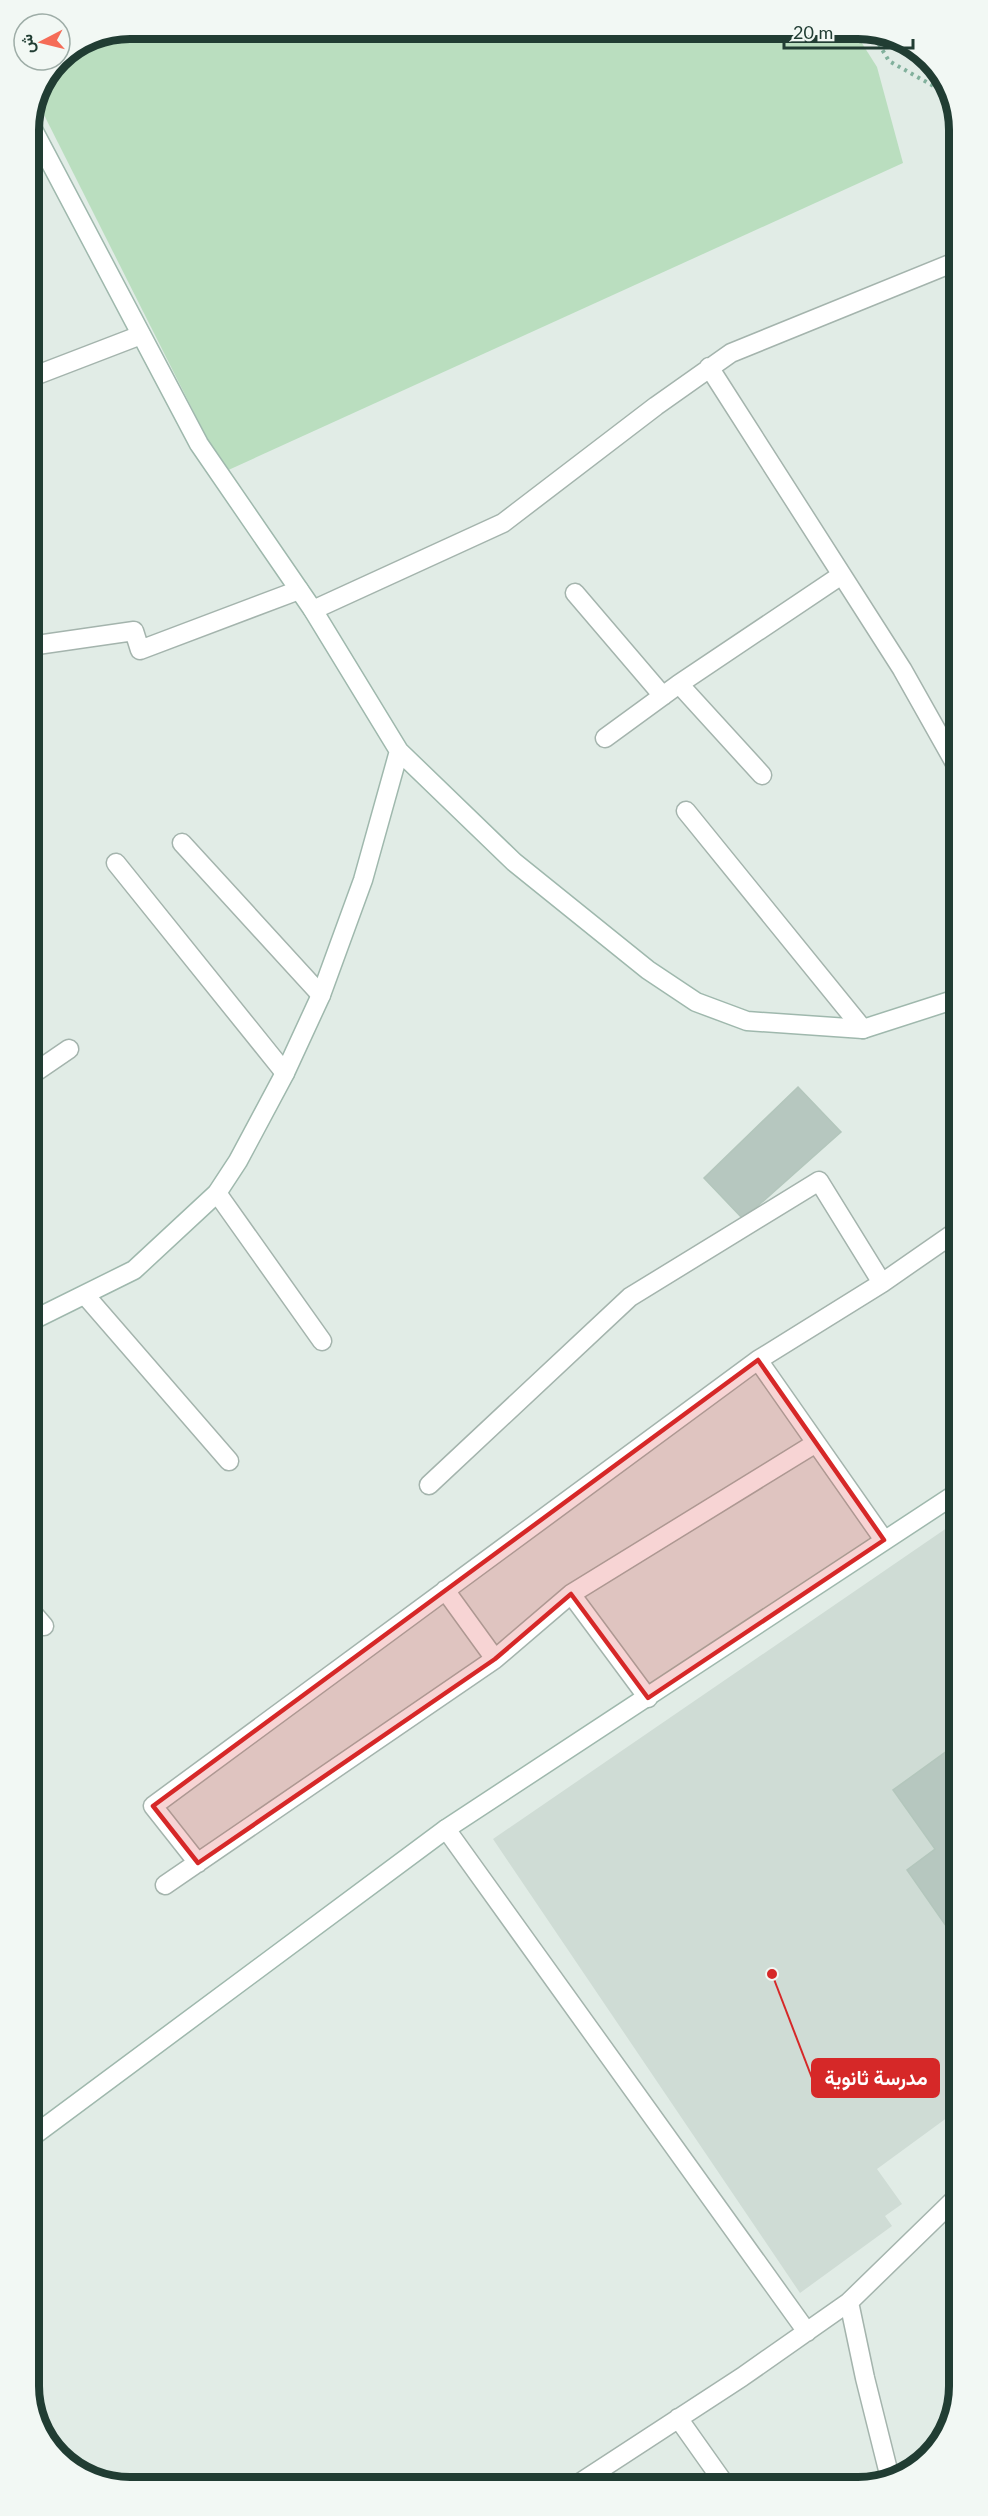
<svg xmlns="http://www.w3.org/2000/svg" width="988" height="2516" viewBox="0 0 988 2516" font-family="Lato,Vazirmatn,sans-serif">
<rect width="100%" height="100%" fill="#e1ece6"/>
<path fill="#cfdcd5" d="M 957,1521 L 959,2109 L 877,2169 L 902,2204 L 885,2216 L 892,2226 L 800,2293 L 493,1839 Z"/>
<path fill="#badebf" d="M 853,29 L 877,67 L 903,163 L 224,472 L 38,103 L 58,60 L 91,36 Z"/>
<path fill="#b6c7bf" stroke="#b3c6bc" stroke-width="1.5" d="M 798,1087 L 841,1132 L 743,1219 L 704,1178 Z
M 958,1743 L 957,1826 L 958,1943 L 907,1870 L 935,1849 L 893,1790 Z"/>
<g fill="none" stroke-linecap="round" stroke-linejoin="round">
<defs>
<path id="street" d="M 709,367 L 902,669 L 956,765
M 29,378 L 141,335
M 575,593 L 663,696
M 313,610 L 503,523 L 656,406 L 731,353 L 955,262
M 30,646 L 134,631 L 140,650 L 299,590
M 679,684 L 762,775
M 605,738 L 679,684 L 840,576
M 686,811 L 863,1029
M 182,843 L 321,995
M 116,863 L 285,1073
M 31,1075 L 69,1049
M 217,1193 L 322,1341
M 85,1295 L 229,1461
M 758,1360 L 884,1540
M 429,1485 L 630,1297 L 819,1181 L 882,1283
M 445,1590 L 495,1659
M 571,1594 L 648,1698
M 32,1612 L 44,1626
M 446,1829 L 807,2332
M 198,1863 L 153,1806 L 758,1360 L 882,1283 L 957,1231
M 165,1885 L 495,1659 L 571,1594 L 816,1443
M 849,2302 L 959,2195
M 678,2418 L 724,2483
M 578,2484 L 742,2377 L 849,2302 L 865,2378 L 891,2482"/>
<path id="secondary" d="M 29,122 L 199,444 L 313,610 L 399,751 L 514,862 L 648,970 L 696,1002 L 747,1021 L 863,1029 L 956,999
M 31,1321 L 134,1270 L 217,1193 L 238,1161 L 285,1073 L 321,995 L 363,880 L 399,751
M 33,2136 L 446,1829 L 957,1493"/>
</defs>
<use href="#street" stroke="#a4b4ad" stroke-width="21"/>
<use href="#secondary" stroke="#9fb8ad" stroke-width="21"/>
<path stroke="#81b09c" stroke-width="4" stroke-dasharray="3 4.5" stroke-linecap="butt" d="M 871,31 L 889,61 L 953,97"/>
<use href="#street" stroke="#fff" stroke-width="18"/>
<use href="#secondary" stroke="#fff" stroke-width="18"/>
</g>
<path fill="#d62828" fill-opacity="0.2" stroke="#d62828" stroke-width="4.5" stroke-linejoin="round" d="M 758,1360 L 884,1540 L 648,1698 L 571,1594 L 495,1659 L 198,1863 L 153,1806 Z"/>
<path d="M0 0H988V2516H0ZM130 39H858A91 91 0 0 1 949 130V2386A91 91 0 0 1 858 2477H130A91 91 0 0 1 39 2386V130A91 91 0 0 1 130 39Z" fill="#f2f8f4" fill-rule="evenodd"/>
<path fill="none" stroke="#213d33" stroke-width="8" d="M130 39H858A91 91 0 0 1 949 130V2386A91 91 0 0 1 858 2477H130A91 91 0 0 1 39 2386V130A91 91 0 0 1 130 39Z"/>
<path fill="none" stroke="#d62828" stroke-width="2" d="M772 1974L812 2078"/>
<circle fill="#d62828" stroke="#f2f8f4" stroke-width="2" cx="772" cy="1974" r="6"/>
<rect fill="#d62828" stroke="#d62828" stroke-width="2" x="812" y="2059" width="127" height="38" rx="6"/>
<g font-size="20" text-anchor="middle" font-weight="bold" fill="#fff">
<text x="876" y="2085">مدرسة ثانوية</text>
</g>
<g transform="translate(42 42) rotate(263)"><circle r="28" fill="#f2f8f4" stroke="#9eada7" stroke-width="1.5"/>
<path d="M0-4.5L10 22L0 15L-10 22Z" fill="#f56c57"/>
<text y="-9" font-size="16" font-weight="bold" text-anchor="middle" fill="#213d33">ش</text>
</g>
<path d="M784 39v9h129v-9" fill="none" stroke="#213d33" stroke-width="3"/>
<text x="793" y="39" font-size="18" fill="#213d33" stroke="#f2f8f4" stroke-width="4.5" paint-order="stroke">20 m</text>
</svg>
